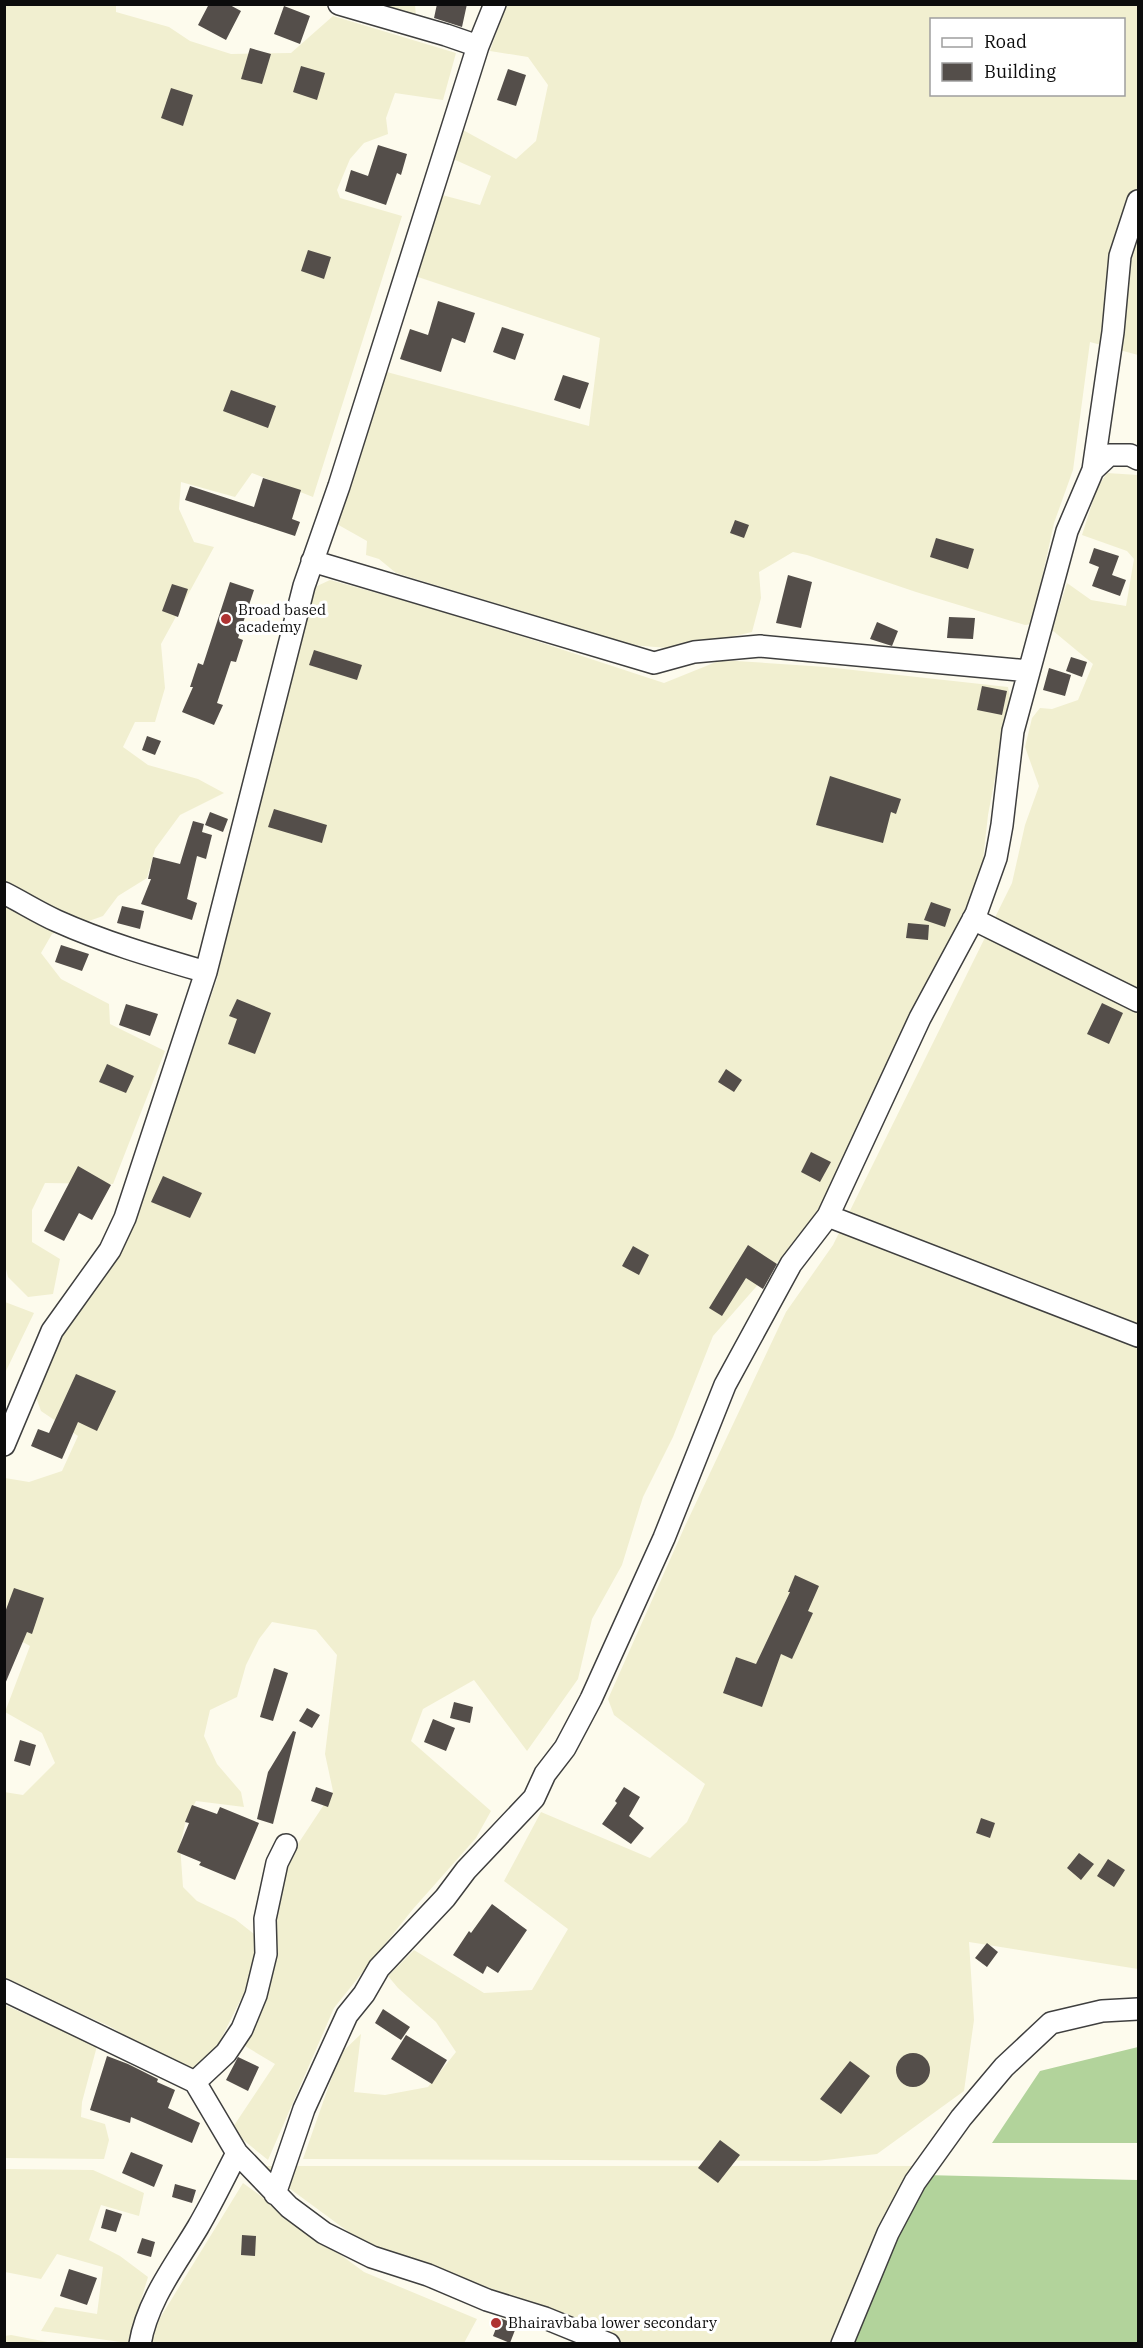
<svg xmlns="http://www.w3.org/2000/svg" width="1143" height="2348" viewBox="0 0 1143 2348" font-family="'IBM Plex Serif',serif">
<rect width="100%" height="100%" fill="#fdfbed"/>
<path fill="#f1efd0" fill-rule="evenodd" d="M 4,5 L 116,5 L 116,12 L 169,27 L 190,41 L 231,54 L 291,53 L 333,16 L 456,53 L 443,100 L 395,93 L 386,118 L 388,134 L 364,143 L 350,159 L 337,190 L 340,198 L 402,216 L 313,497 L 252,473 L 235,497 L 181,482 L 179,509 L 194,542 L 214,547 L 161,644 L 165,688 L 155,722 L 135,722 L 123,747 L 148,765 L 198,779 L 224,793 L 180,815 L 155,849 L 147,878 L 118,896 L 103,916 L 52,934 L 41,953 L 61,979 L 109,1004 L 110,1024 L 165,1051 L 113,1184 L 45,1183 L 32,1210 L 32,1242 L 60,1259 L 53,1294 L 28,1297 L 8,1277 L 4,1261 Z
M 375,5 L 415,5 L 416,16 Z
M 506,5 L 1138,5 L 1138,355 L 1090,342 L 1073,470 L 1054,523 L 1032,624 L 1025,625 L 916,592 L 807,555 L 793,552 L 759,572 L 761,598 L 752,632 L 680,649 L 631,645 L 396,573 L 379,559 L 366,555 L 367,541 L 335,523 L 383,371 L 589,426 L 600,338 L 412,275 L 438,194 L 480,205 L 491,176 L 451,158 L 463,130 L 516,159 L 536,141 L 548,85 L 528,57 L 490,51 ZM 932,20 L 1124,20 L 1124,94 L 932,94 Z
M 1107,473 L 1138,475 L 1138,1969 L 969,1942 L 974,2020 L 964,2091 L 877,2154 L 817,2161 L 303,2159 L 340,2054 L 361,2034 L 354,2092 L 385,2095 L 428,2087 L 456,2052 L 436,2022 L 398,1988 L 388,1976 L 414,1950 L 484,1993 L 532,1990 L 568,1929 L 504,1881 L 541,1812 L 650,1858 L 687,1822 L 705,1784 L 614,1715 L 608,1699 L 685,1526 L 786,1312 L 833,1245 L 1012,883 L 1025,825 L 1039,786 L 1025,747 L 1032,718 L 1040,708 L 1052,709 L 1078,700 L 1093,664 L 1052,630 L 1067,583 L 1091,600 L 1126,606 L 1134,559 L 1127,551 L 1082,535 L 1097,488 Z
M 330,580 L 460,616 L 664,683 L 721,660 L 826,667 L 1008,687 L 1010,699 L 988,815 L 980,887 L 852,1152 L 805,1231 L 713,1336 L 673,1437 L 643,1497 L 622,1565 L 592,1619 L 578,1679 L 527,1751 L 474,1680 L 423,1709 L 411,1741 L 491,1811 L 476,1838 L 413,1909 L 334,2008 L 268,2160 L 231,2130 L 275,2064 L 245,2046 L 263,1997 L 275,1906 L 288,1859 L 333,1791 L 325,1754 L 337,1655 L 316,1630 L 272,1622 L 259,1639 L 246,1665 L 237,1697 L 210,1710 L 204,1736 L 217,1764 L 241,1792 L 244,1807 L 196,1801 L 186,1820 L 180,1845 L 183,1887 L 197,1901 L 235,1919 L 254,1934 L 254,1973 L 215,2051 L 189,2073 L 109,2026 L 5,1980 L 4,1792 L 23,1795 L 55,1763 L 42,1733 L 5,1712 L 30,1646 L 5,1632 L 4,1483 L 5,1478 L 29,1482 L 62,1471 L 78,1436 L 41,1411 L 33,1389 L 72,1314 L 127,1241 L 217,979 L 250,824 L 315,587 Z
M 5,1302 L 34,1313 L 5,1373 L 4,1302 Z
M 5,2005 L 97,2046 L 82,2102 L 81,2117 L 105,2124 L 109,2140 L 104,2159 L 5,2158 Z
M 259,2166 L 932,2166 L 844,2344 L 620,2343 L 515,2297 L 365,2244 Z
M 5,2169 L 93,2170 L 144,2193 L 139,2216 L 101,2205 L 89,2240 L 120,2256 L 148,2277 L 128,2343 L 41,2331 L 55,2307 L 97,2314 L 103,2267 L 57,2254 L 41,2279 L 5,2272 Z
M 243,2183 L 364,2272 L 477,2319 L 464,2343 L 144,2344 Z
M 11,2335 L 53,2343 L 5,2343 L 5,2336 Z"/>
<path fill="#b2d39b" d="M 1138,2047 L 1138,2143 L 992,2143 L 1040,2071 Z
M 924,2175 L 1138,2180 L 1138,2343 L 843,2344 Z"/>
<path fill="#544e4a" d="M 209,4 L 228,4 L 241,11 L 226,40 L 198,25 Z
M 437,4 L 467,4 L 462,27 L 434,18 Z
M 284,6 L 310,16 L 300,44 L 274,34 Z
M 250,48 L 271,54 L 262,84 L 241,79 Z
M 301,66 L 325,73 L 317,100 L 293,92 Z
M 508,69 L 526,75 L 516,106 L 497,100 Z
M 171,88 L 193,95 L 183,126 L 161,118 Z
M 378,145 L 407,154 L 401,175 L 397,173 L 386,205 L 345,191 L 351,170 L 368,176 Z
M 308,250 L 331,257 L 324,279 L 301,271 Z
M 438,301 L 475,313 L 465,343 L 452,338 L 441,372 L 400,359 L 410,329 L 428,335 Z
M 502,327 L 524,334 L 515,360 L 493,352 Z
M 563,375 L 589,383 L 580,409 L 554,400 Z
M 231,390 L 276,406 L 268,428 L 223,411 Z
M 263,478 L 301,490 L 292,519 L 300,522 L 295,536 L 185,500 L 190,486 L 254,507 Z
M 735,520 L 749,525 L 744,538 L 730,533 Z
M 936,538 L 974,549 L 968,569 L 930,557 Z
M 1094,548 L 1119,556 L 1112,575 L 1126,580 L 1120,596 L 1092,586 L 1099,567 L 1089,563 Z
M 788,575 L 812,582 L 801,628 L 776,623 Z
M 230,582 L 254,590 L 238,638 L 243,640 L 236,662 L 231,661 L 217,703 L 223,705 L 214,725 L 182,712 L 193,687 L 190,687 L 198,663 L 203,665 Z
M 172,584 L 188,589 L 178,617 L 162,611 Z
M 949,617 L 975,618 L 973,639 L 947,638 Z
M 877,622 L 898,631 L 892,646 L 870,639 Z
M 314,650 L 362,665 L 357,680 L 309,665 Z
M 1071,657 L 1087,662 L 1082,677 L 1066,671 Z
M 1049,668 L 1071,675 L 1065,696 L 1043,690 Z
M 982,686 L 1007,691 L 1002,715 L 977,710 Z
M 147,736 L 161,741 L 155,755 L 142,750 Z
M 830,776 L 901,799 L 896,814 L 891,812 L 883,843 L 816,825 Z
M 274,809 L 327,825 L 322,843 L 268,827 Z
M 210,812 L 228,819 L 223,832 L 205,825 Z
M 193,821 L 204,824 L 202,832 L 212,835 L 206,859 L 197,856 L 187,899 L 197,903 L 192,920 L 141,904 L 151,879 L 148,879 L 153,857 L 180,864 Z
M 931,902 L 951,909 L 945,927 L 924,920 Z
M 122,906 L 144,911 L 140,929 L 117,923 Z
M 908,923 L 929,925 L 928,940 L 906,938 Z
M 61,945 L 89,954 L 82,971 L 55,962 Z
M 237,999 L 271,1013 L 255,1054 L 228,1044 L 237,1019 L 229,1016 Z
M 1102,1003 L 1123,1013 L 1109,1044 L 1087,1034 Z
M 126,1004 L 158,1014 L 150,1036 L 119,1025 Z
M 107,1064 L 134,1076 L 126,1093 L 99,1082 Z
M 726,1069 L 742,1080 L 734,1092 L 718,1082 Z
M 811,1152 L 831,1162 L 820,1182 L 801,1172 Z
M 78,1166 L 111,1185 L 92,1220 L 79,1213 L 64,1241 L 44,1231 Z
M 163,1176 L 202,1193 L 190,1218 L 151,1202 Z
M 748,1245 L 777,1264 L 763,1289 L 746,1278 L 722,1316 L 709,1308 Z
M 633,1246 L 649,1255 L 639,1275 L 622,1266 Z
M 76,1374 L 116,1391 L 97,1431 L 78,1422 L 62,1459 L 31,1446 L 38,1429 L 49,1433 Z
M 795,1575 L 819,1586 L 808,1611 L 813,1613 L 792,1659 L 781,1654 L 762,1707 L 723,1693 L 736,1657 L 756,1664 L 790,1592 L 788,1592 Z
M 14,1588 L 44,1598 L 32,1634 L 27,1632 L 5,1684 L 4,1615 Z
M 274,1668 L 288,1673 L 273,1721 L 260,1717 Z
M 454,1702 L 473,1707 L 470,1723 L 450,1718 Z
M 307,1708 L 320,1715 L 312,1728 L 299,1721 Z
M 433,1719 L 455,1728 L 446,1751 L 424,1742 Z
M 293,1731 L 296,1732 L 273,1824 L 257,1819 L 268,1772 Z
M 20,1740 L 36,1745 L 30,1766 L 14,1761 Z
M 316,1787 L 333,1793 L 328,1807 L 311,1801 Z
M 624,1787 L 640,1797 L 629,1816 L 644,1828 L 631,1844 L 602,1824 L 617,1803 L 615,1801 Z
M 192,1805 L 217,1814 L 220,1807 L 259,1823 L 235,1880 L 199,1865 L 201,1862 L 177,1852 L 189,1823 L 185,1822 Z
M 981,1818 L 995,1823 L 990,1838 L 976,1833 Z
M 1079,1853 L 1094,1864 L 1081,1880 L 1067,1868 Z
M 1108,1859 L 1125,1870 L 1114,1887 L 1097,1876 Z
M 492,1904 L 527,1930 L 498,1973 L 487,1966 L 483,1974 L 453,1955 L 469,1931 L 471,1933 Z
M 987,1943 L 998,1952 L 987,1967 L 975,1958 Z
M 383,2009 L 410,2027 L 401,2040 L 375,2023 Z
M 406,2035 L 447,2060 L 432,2084 L 391,2059 Z
M896 2070a17 17 0 1 1 34 0a17 17 0 1 1-34 0Z
M 107,2056 L 128,2064 L 158,2079 L 157,2082 L 175,2090 L 168,2108 L 200,2123 L 192,2143 L 131,2117 L 130,2123 L 90,2110 Z
M 238,2057 L 259,2067 L 248,2091 L 226,2080 Z
M 850,2061 L 870,2076 L 841,2114 L 820,2099 Z
M 720,2140 L 740,2155 L 718,2183 L 698,2168 Z
M 131,2152 L 163,2165 L 154,2187 L 122,2173 Z
M 175,2184 L 196,2190 L 192,2203 L 172,2197 Z
M 106,2209 L 122,2214 L 116,2232 L 101,2228 Z
M 242,2235 L 256,2236 L 255,2256 L 241,2255 Z
M 142,2238 L 155,2242 L 151,2257 L 137,2253 Z
M 69,2269 L 97,2278 L 87,2305 L 60,2296 Z
M 500,2318 L 517,2325 L 510,2343 L 493,2336 Z"/>
<g fill="none" stroke-linecap="round" stroke-linejoin="round">
<defs>
<path id="minor" d="M 339,4 L 446,35 L 478,46
M 1093,470 L 1113,332 L 1120,256 L 1138,201
M 312,561 L 654,663 L 694,652 L 760,646 L 1028,671
M 4,893 C 22,902 39,913 57,921 C 106,943 155,957 206,972
M 973,919 L 1138,1001
M 828,1216 L 1138,1336
M 4,1445 L 52,1331 L 110,1250 L 125,1218 L 206,972 L 304,586 L 339,486 L 478,46 L 495,4
M 4,1990 L 195,2082 L 237,2153 L 289,2207 L 324,2233 L 372,2257 L 428,2275 L 487,2300 L 545,2318 L 609,2344
M 195,2082 L 226,2053 L 242,2029 L 256,1995 L 266,1954 L 265,1919 L 277,1863 L 286,1845
M 275,2194 L 304,2109 L 347,2015 L 364,1994 L 379,1968 L 445,1898 L 466,1870 L 534,1798 L 545,1774 L 565,1748 L 591,1699 L 664,1538 L 725,1385 L 791,1264 L 828,1216 L 920,1018 L 976,914 L 996,858 L 1002,825 L 1013,731 L 1067,531 L 1093,470 L 1109,455 L 1130,455 L 1138,459
M 140,2344 C 147,2301 176,2264 198,2227 C 212,2203 224,2178 237,2153
M 842,2344 L 888,2233 L 915,2182 L 961,2118 L 1004,2067 L 1051,2023 L 1102,2011 L 1138,2009"/>
</defs>
<use href="#minor" stroke="#3f3f3f" stroke-width="24"/>
<use href="#minor" stroke="#fff" stroke-width="21"/>
</g>
<g fill="#ae3333" stroke="#fff" stroke-width="2">
<circle cx="226" cy="619" r="6"/>
<circle cx="496" cy="2323" r="6"/>
</g>
<g text-anchor="middle" stroke-width="6" stroke-linejoin="round" paint-order="stroke">
<g font-size="15" fill="#0c0c0c" stroke="#fff" text-anchor="start">
<text x="238" y="615">Broad based<tspan x="238" dy="17">academy</tspan></text>
<text x="508" y="2328">Bhairavbaba lower secondary</text>
</g>
</g>
<rect width="1143" height="2348" fill="none" stroke="#0c0c0c" stroke-width="12"/>
<rect x="930" y="18" width="195" height="78" fill="#ffffff" stroke="#9e9e9e" stroke-width="1.5"/>
<rect x="942" y="38" width="30" height="9" fill="#ffffff" stroke="#9e9e9e" stroke-width="1.5"/>
<text x="984" y="48" font-size="18" fill="#0c0c0c">Road</text>
<rect x="942" y="63" width="30" height="18" fill="#544e4a" stroke="#9e9e9e" stroke-width="1.5"/>
<text x="984" y="78" font-size="18" fill="#0c0c0c">Building</text>
</svg>
